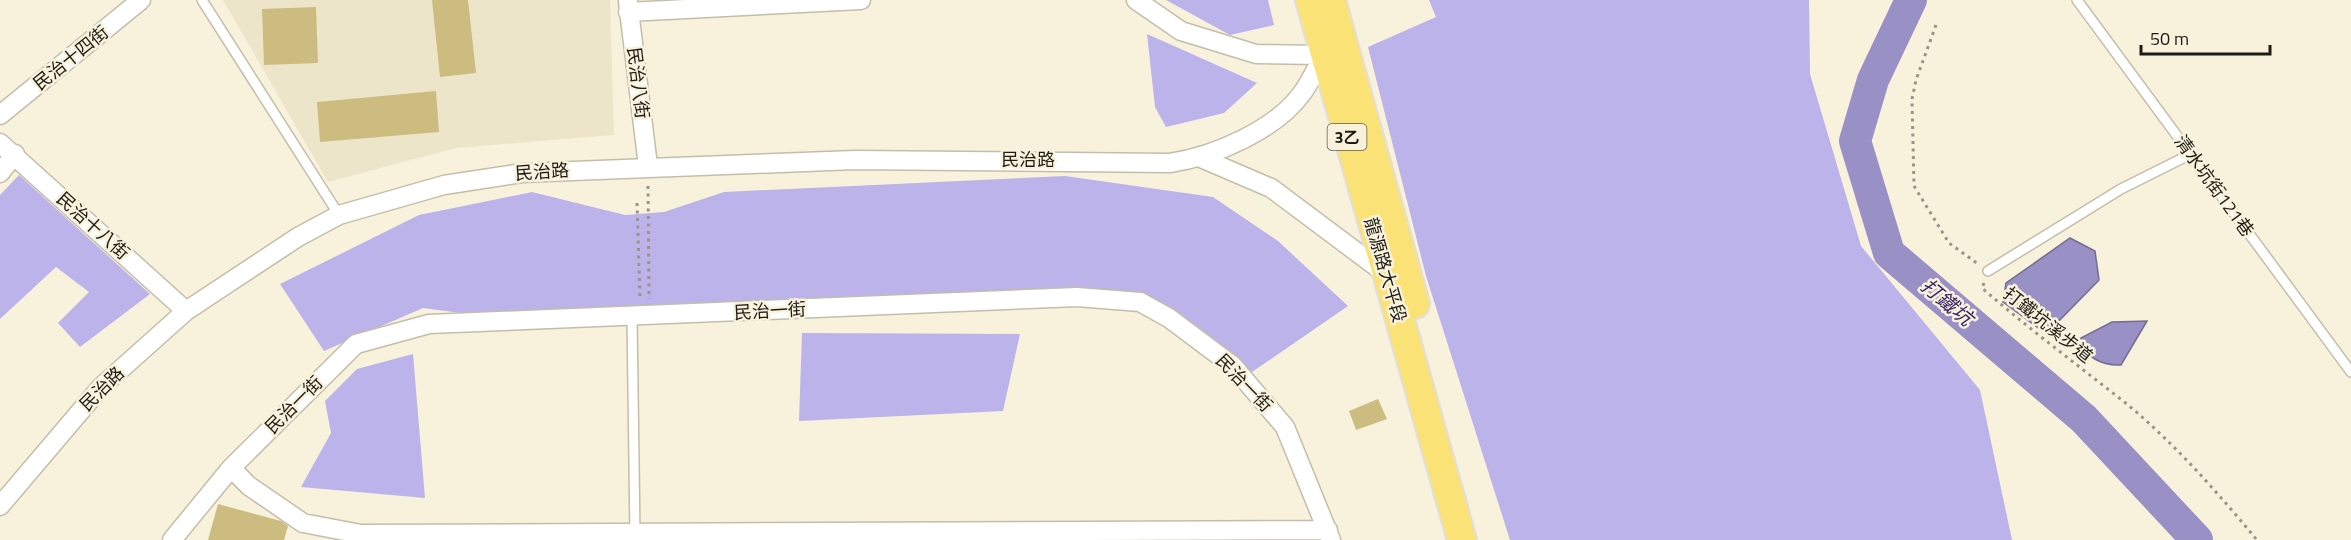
<svg xmlns="http://www.w3.org/2000/svg" width="2351" height="540" viewBox="0 0 2351 540" font-family="'Titillium Web','Noto Sans TC',sans-serif">
<rect width="100%" height="100%" fill="#f8f2dd"/>
<path fill="#ede5c9" d="M 223,0 L 610,0 L 614,135 L 456,148 L 328,182 Z"/>
<path fill="#bcb3eb" d="M 1166,0 L 1268,0 L 1274,25 L 1230,35 Z
M 1429,0 L 1809,0 L 1810,74 L 1861,246 L 1980,390 L 2012,540 L 1510,540 L 1426,276 L 1368,47 L 1436,17 Z
M 1147,34 L 1257,83 L 1224,113 L 1166,127 L 1155,107 Z
M 19,175 L 150,294 L 80,347 L 58,323 L 89,292 L 56,267 L 0,319 L 0,195 Z
M 1065,176 L 1213,197 L 1278,241 L 1348,306 L 1252,372 L 1155,305 L 944,299 L 476,315 L 423,308 L 324,351 L 280,284 L 419,215 L 532,192 L 625,215 L 664,212 L 724,192 Z
M 802,333 L 1020,334 L 1003,411 L 799,421 Z
M 413,354 L 425,498 L 301,487 L 331,433 L 325,401 L 357,369 Z"/>
<path fill="#9990c6" stroke="#746d91" stroke-width="1.5" d="M 2070,238 L 2095,251 L 2099,280 L 2052,328 L 2041,330 L 2003,302 L 2006,283 Z
M 2147,321 L 2121,365 C 2102,366 2087,357 2077,340 L 2112,322 Z"/>
<g fill="none" stroke-linecap="round" stroke-linejoin="round">
<path stroke="#9990c6" stroke-width="32" d="M 1911,0 L 1873,80 L 1855,141 L 1889,253 L 2084,419 L 2197,540"/>
</g>
<path fill="#ccbc80" d="M 432,0 L 468,0 L 476,73 L 440,77 Z
M 316,7 L 318,63 L 264,65 L 262,9 Z
M 436,91 L 439,132 L 320,142 L 317,102 Z
M 1378,399 L 1387,419 L 1356,430 L 1349,411 Z
M 218,504 L 281,521 L 288,526 L 284,540 L 208,540 Z"/>
<g fill="none" stroke-linecap="round" stroke-linejoin="round">
<defs>
<path id="service" d="M 202,0 L 339,215
M 2077,0 L 2351,372
M 1988,271 L 2121,189 L 2191,154
M 632,317 L 635,535"/>
<path id="minor" d="M 1136,0 L 1181,31 L 1256,54 L 1324,55
M 628,2 L 648,166
M 628,12 L 861,0
M 0,115 L 141,0
M 0,143 L 186,311
M 1201,158 L 1271,188 L 1386,274 L 1389,273
M 0,173 L 15,154
M 231,468 L 249,486 L 303,523 L 361,534 L 1328,530
M 0,506 L 101,387 L 186,311 L 298,237 L 339,215 L 444,185 L 522,173 L 855,160 L 1170,163 C 1215,156 1276,130 1303,92 C 1311,80 1317,67 1324,55 L 1331,53
M 172,540 L 231,468 L 356,344 L 429,324 L 1077,297 L 1140,302 L 1169,318 L 1233,366 L 1285,427 L 1331,540"/>
<path id="primary" d="M 1310,0 L 1462,540
M 1331,0 L 1415,304"/>
</defs>
<use href="#service" stroke="#c3beaa" stroke-width="12"/>
<use href="#minor" stroke="#c3beaa" stroke-width="21"/>
<use href="#primary" stroke="#e0dfde" stroke-width="32"/>
<path stroke="#999586" stroke-width="3" stroke-dasharray="3 4.5" stroke-linecap="butt" d="M 1936,25 L 1916,80 L 1912,99 L 1914,186 L 1949,243 L 1978,264
M 648,186 L 649,299
M 637,203 L 640,298
M 1984,283 L 1982,288 C 2029,329 2079,366 2128,405 C 2175,444 2218,493 2257,540"/>
<use href="#service" stroke="#fff" stroke-width="9"/>
<use href="#minor" stroke="#fff" stroke-width="18"/>
<use href="#primary" stroke="#fae276" stroke-width="28"/>
</g>
<g text-anchor="middle" stroke-width="5" stroke-linejoin="round" paint-order="stroke">
<rect fill="#f8f2dd" stroke="#5f5c51" stroke-width="1.5" x="1327.5" y="124" width="39" height="26" rx="4.5"/>
<g font-size="16" font-weight="bold" fill="#1e1c15">
<text x="1347" y="143">3乙</text>
</g>
<g font-size="18" fill="#1e1c15" stroke="#f8f2dd">
<text transform="translate(71 58) rotate(-39)" y="6">民治十四街</text>
<text transform="translate(638 83) rotate(83)" y="6">民治八街</text>
<text x="1028" y="166">民治路</text>
<text transform="translate(542 172) rotate(-4)" y="6">民治路</text>
<text transform="translate(2214 186) rotate(54)" y="6">清水坑街121巷</text>
<text transform="translate(93 226) rotate(42)" y="6">民治十八街</text>
<text transform="translate(1385 270) rotate(74)" y="6">龍源路大平段</text>
<text transform="translate(770 311) rotate(-3)" y="6">民治一街</text>
<text transform="translate(2048 325) rotate(39)" y="6">打鐵坑溪步道</text>
<text transform="translate(1244 383) rotate(46)" y="6">民治一街</text>
<text transform="translate(102 389) rotate(-45)" y="6">民治路</text>
<text transform="translate(294 405) rotate(-45)" y="6">民治一街</text>
</g>
<g font-size="20" font-style="italic" fill="#392769" stroke="#f8f2dd">
<text transform="translate(1947 302) rotate(40)" y="7">打鐵坑</text>
</g>
</g>
<path d="M2141 45v9h129v-9" fill="none" stroke="#1e1c15" stroke-width="3"/>
<text x="2150" y="45" font-size="18" fill="#1e1c15" stroke="#f8f2dd" stroke-width="4.5" paint-order="stroke">50 m</text>
</svg>
